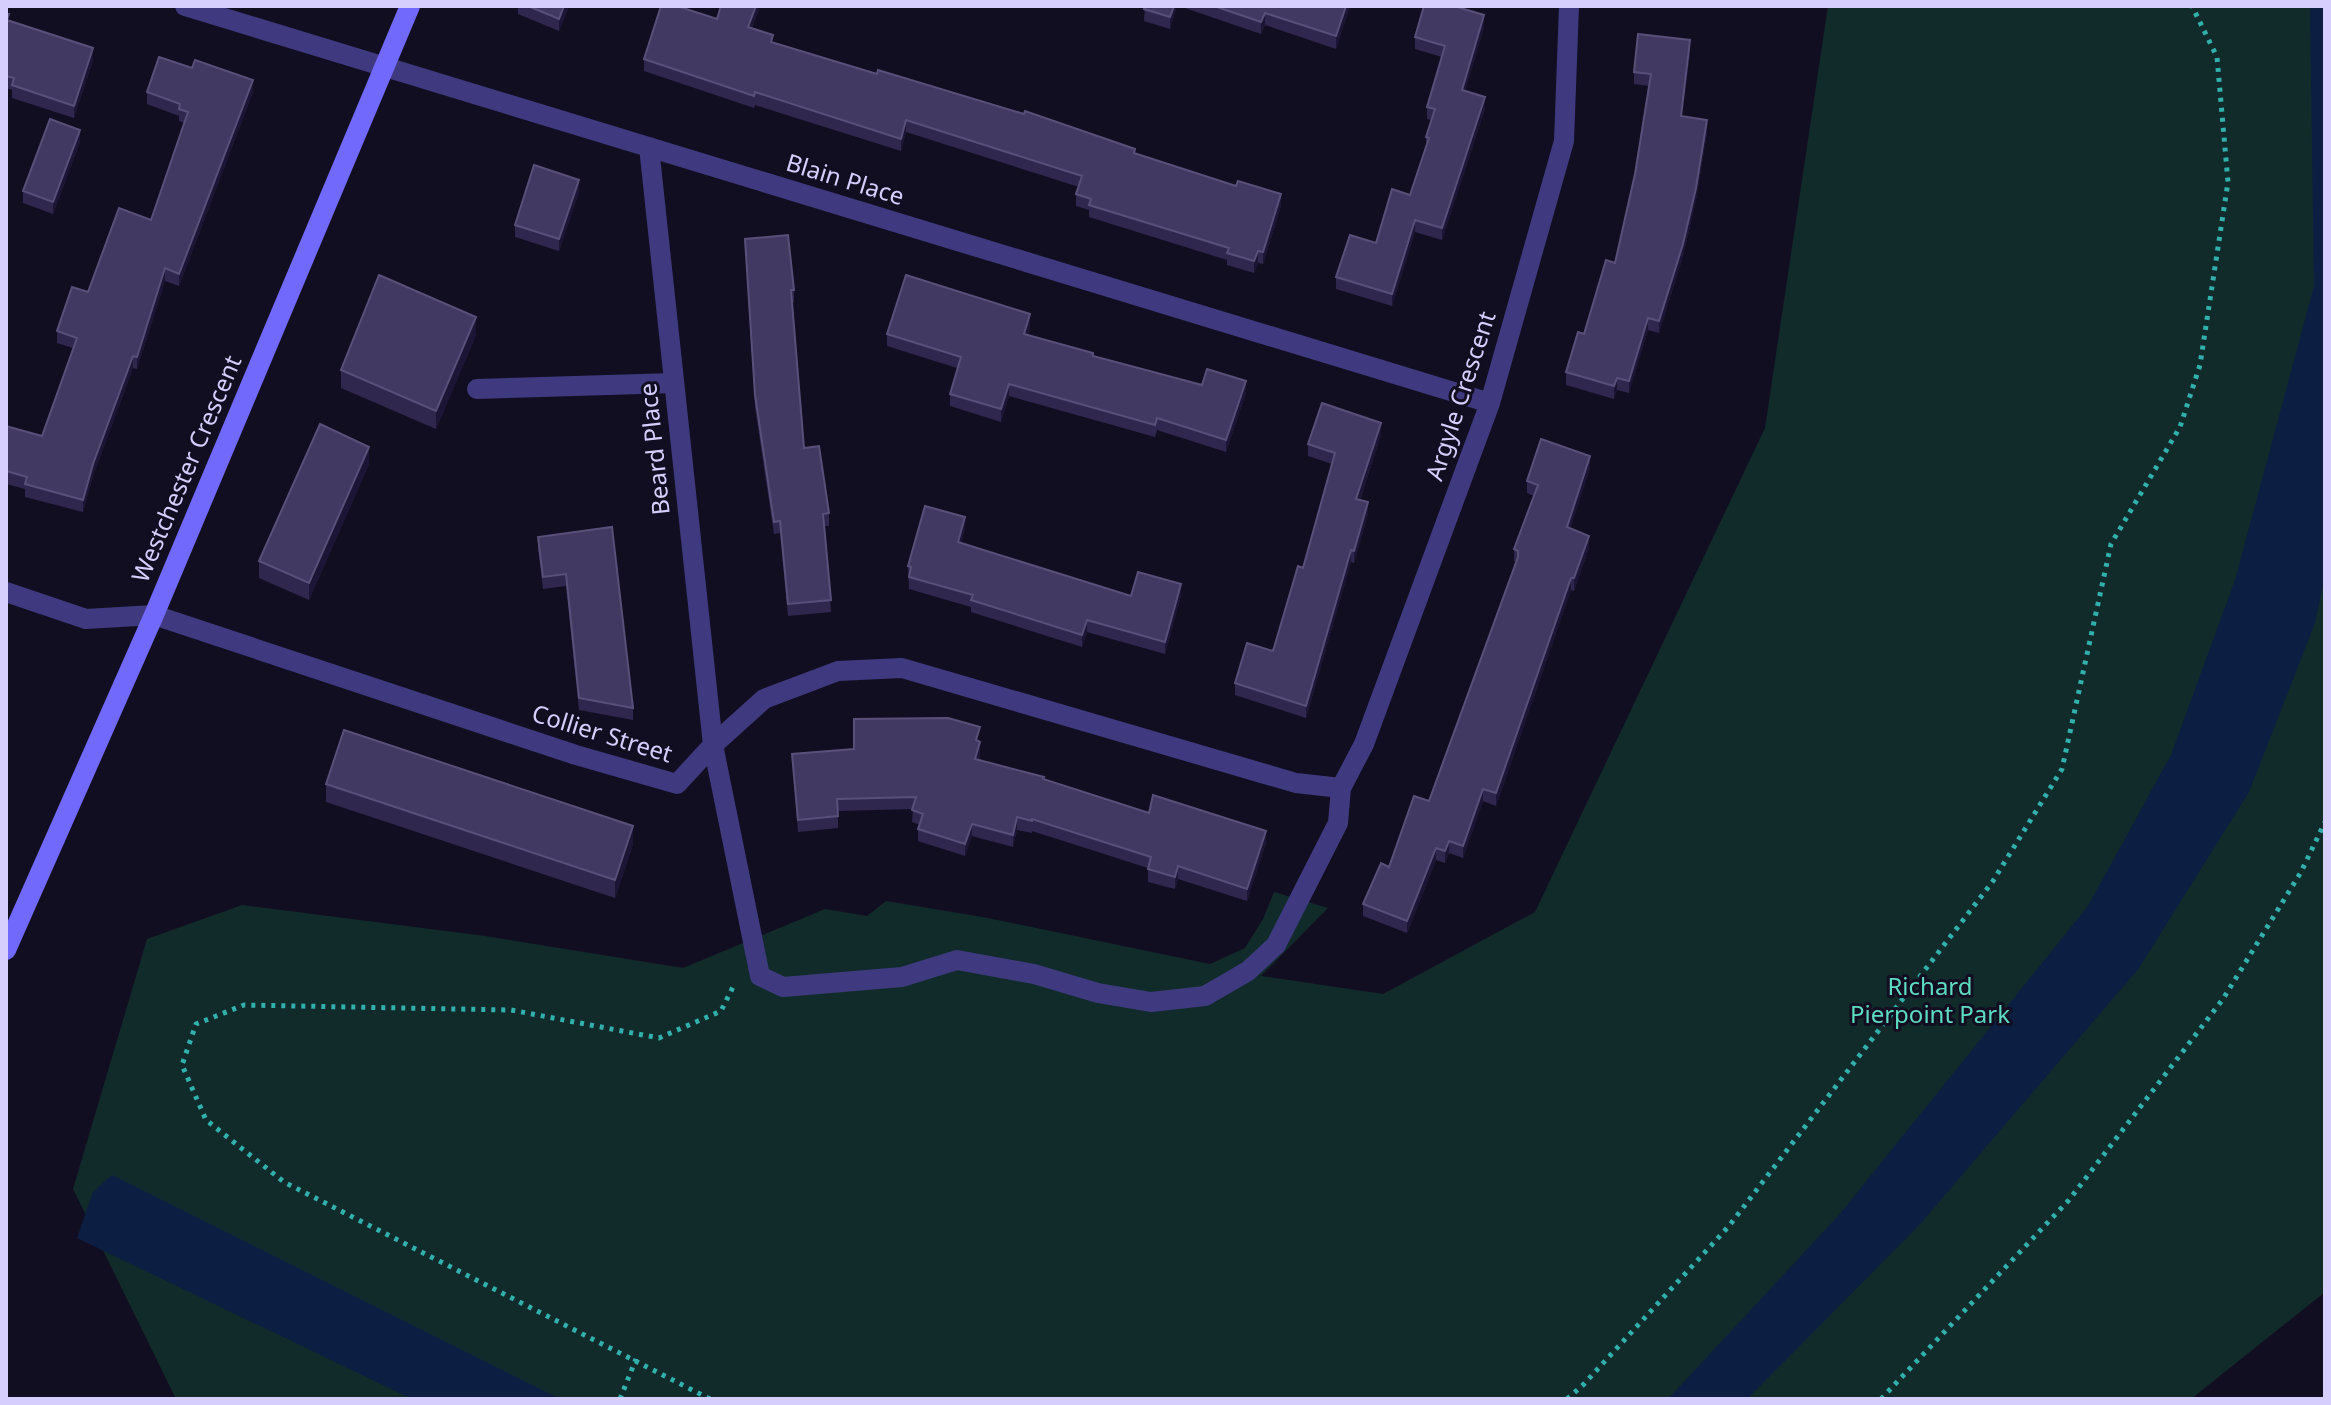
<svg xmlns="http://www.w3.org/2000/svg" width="2331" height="1405" viewBox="0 0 2331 1405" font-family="'Noto Sans',sans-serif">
<rect width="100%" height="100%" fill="#120e21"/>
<path fill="#112b2b" d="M 1828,6 L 2325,6 L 2325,1292 L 2191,1399 L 176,1399 L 73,1189 L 147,939 L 242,905 L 485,936 L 683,968 L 825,909 L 867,916 L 886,901 L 988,918 L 1210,964 L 1245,948 L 1263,919 L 1274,892 L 1328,908 L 1261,976 L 1383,994 L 1535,912 L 1765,428 Z"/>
<path fill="#0c1e42" d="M 2310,6 L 2325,6 L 2325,575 L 2315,623 L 2249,792 L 2139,968 L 1921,1223 L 1747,1399 L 1668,1399 L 1839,1215 L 2088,906 L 2171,755 L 2235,580 L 2314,286 Z
M 112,1175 L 560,1399 L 412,1399 L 77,1238 L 93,1192 Z"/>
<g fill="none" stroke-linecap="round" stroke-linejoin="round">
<path stroke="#31b0ad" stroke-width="5" stroke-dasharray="4 6" stroke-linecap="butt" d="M 620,1399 L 636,1359
M 710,1399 L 284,1182 L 206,1120 L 182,1065 L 196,1024 L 244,1005 L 511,1010 L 659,1038 L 721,1011 L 734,985
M 1567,1399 L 1583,1385 L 1729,1226 L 1993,881 L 2062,769 L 2111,544 L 2180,427 L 2200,365 L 2228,182 L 2217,57 L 2192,6
M 1881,1399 L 2069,1200 L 2223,999 L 2301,872 L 2325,822"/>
<path stroke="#3f3a7f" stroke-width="20" d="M 477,389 L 674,383
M 713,745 L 760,976 L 783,987 L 902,977 L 957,960 L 1034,974 L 1098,993 L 1151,1002 L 1205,996 L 1248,971 L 1276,945 L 1338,823 L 1341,788"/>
<path stroke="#3f3a7f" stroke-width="20" d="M 185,6 L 1490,403
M 649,147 L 713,745
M 6,592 L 86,619 L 154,615 L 576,755 L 677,784 L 713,745 L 764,699 L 838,671 L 902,668 L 1296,783 L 1341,788 L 1364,744 L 1490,403 L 1564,141 L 1569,6"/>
<path stroke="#7168fc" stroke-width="20" d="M 6,950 L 154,615 L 410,6"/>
</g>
<path fill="#30274f" d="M 518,6 L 569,6 L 559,31 L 518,14 Z
M 760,6 L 752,28 L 773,42 L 1135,154 L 1281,206 L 1263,264 L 1258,263 L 1254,273 L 1227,265 L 1227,260 L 1089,217 L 1089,210 L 1076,206 L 1076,194 L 1079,187 L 906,132 L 901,151 L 755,105 L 754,108 L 644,71 L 644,59 L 717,19 Z
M 1145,6 L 1177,6 L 1170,29 L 1144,21 Z
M 1179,6 L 1350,6 L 1336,49 L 1265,25 L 1261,34 Z
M 6,14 L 9,21 L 93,60 L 74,118 L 12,98 L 12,90 L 6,88 Z
M 1484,27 L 1465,91 L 1485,109 L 1442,240 L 1415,232 L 1392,306 L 1336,289 L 1336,277 L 1376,243 L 1410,195 L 1426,145 L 1426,137 L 1431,120 L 1427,119 L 1427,107 L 1442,57 L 1415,49 L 1415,37 Z
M 1690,52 L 1682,116 L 1707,132 L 1696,200 L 1683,256 L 1659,333 L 1648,330 L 1629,393 L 1617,390 L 1614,399 L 1566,385 L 1566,372 L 1584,334 L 1615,263 L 1635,174 L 1649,86 L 1634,84 L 1634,72 Z
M 147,92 L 253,92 L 179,286 L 165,281 L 137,369 L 133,368 L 93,476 L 83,512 L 25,497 L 25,489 L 6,484 L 6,426 L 42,436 L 73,348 L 57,343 L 57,331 L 88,292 L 151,220 L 185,123 L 179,121 L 179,116 L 147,104 Z
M 80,142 L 53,214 L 23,203 L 23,191 Z
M 579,192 L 559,251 L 515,237 L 515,225 Z
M 745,239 L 794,290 L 794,302 L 792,303 L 804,448 L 829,513 L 829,526 L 825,526 L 831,612 L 788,616 L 780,533 L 774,534 L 755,407 Z
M 1030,326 L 1028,335 L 1093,356 L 1202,385 L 1246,393 L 1226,452 L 1157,430 L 1155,437 L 1009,396 L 1001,422 L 950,406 L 950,394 L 957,368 L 887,346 L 887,334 Z
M 476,335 L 436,429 L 341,388 L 341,370 Z
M 1381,435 L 1360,500 L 1368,514 L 1354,563 L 1351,562 L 1306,718 L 1235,695 L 1235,683 L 1273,651 L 1303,568 L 1332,464 L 1308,456 L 1308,444 Z
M 369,464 L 309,600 L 259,578 L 259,561 Z
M 1590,468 L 1570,529 L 1589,548 L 1574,591 L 1571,590 L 1496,806 L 1483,801 L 1463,858 L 1449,853 L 1445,863 L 1436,860 L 1407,933 L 1363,916 L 1363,904 L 1389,867 L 1429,801 L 1516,562 L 1514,561 L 1514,549 L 1534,496 L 1527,493 L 1527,481 Z
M 612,527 L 633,708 L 633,720 L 579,710 L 566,586 L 543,589 L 538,549 L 538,537 Z
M 965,529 L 961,543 L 1131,596 L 1181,596 L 1165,654 L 1087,632 L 1082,647 L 971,612 L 971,607 L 909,589 L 908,566 Z
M 980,740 L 980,754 L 979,760 L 1149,813 L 1266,843 L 1247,901 L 1178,879 L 1175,889 L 1148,882 L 1148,868 L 1032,831 L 1032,833 L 1017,830 L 1013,847 L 972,836 L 965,856 L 918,841 L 918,829 L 920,825 L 912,822 L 913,809 L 838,811 L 838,828 L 798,832 L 792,754 Z
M 326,784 L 633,844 L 615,898 L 326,802 Z"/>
<path fill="#1d1535" d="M 564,6 L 569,6 L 559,31 L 559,19 Z
M 756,6 L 760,6 L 748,39 L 748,27 Z
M 1174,6 L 1177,6 L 1170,29 L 1170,17 Z
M 1346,6 L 1350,6 L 1336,49 L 1336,36 Z
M 1265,13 L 1265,25 L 1261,34 L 1261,22 Z
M 1484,15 L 1484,27 L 1462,103 L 1462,90 Z
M 1690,40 L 1690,52 L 1681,128 L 1681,116 Z
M 93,48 L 93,60 L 74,118 L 74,106 Z
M 253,80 L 253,92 L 179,286 L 179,274 Z
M 1485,97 L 1485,109 L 1442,240 L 1442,228 Z
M 906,120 L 906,132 L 901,151 L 901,139 Z
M 1707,120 L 1707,132 L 1696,200 L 1683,256 L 1659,333 L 1659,321 Z
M 80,130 L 80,142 L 53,214 L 53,202 Z
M 579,180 L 579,192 L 559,251 L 559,239 Z
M 1281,194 L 1281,206 L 1263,264 L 1263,252 Z
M 1415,220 L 1415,232 L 1392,306 L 1392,294 Z
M 1258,251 L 1258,263 L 1254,273 L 1254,261 Z
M 165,268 L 165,281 L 137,369 L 137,357 Z
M 1030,314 L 1030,326 L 1024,346 L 1024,334 Z
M 476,317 L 476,335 L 436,429 L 436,411 Z
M 1648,318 L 1648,330 L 1629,393 L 1629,381 Z
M 133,356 L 133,368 L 93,476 L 83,512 L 83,500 L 93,464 Z
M 1617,378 L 1617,390 L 1614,399 L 1614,386 Z
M 1246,381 L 1246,393 L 1226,452 L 1226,440 Z
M 1009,384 L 1009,396 L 1001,422 L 1001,409 Z
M 1381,423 L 1381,435 L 1356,511 L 1356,499 Z
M 369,447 L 369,464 L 309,600 L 309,583 Z
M 1590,456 L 1590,468 L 1567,539 L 1567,527 Z
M 1368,502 L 1368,514 L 1354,563 L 1354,551 Z
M 965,517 L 965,529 L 958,554 L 958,542 Z
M 1589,536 L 1589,548 L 1574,591 L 1574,578 Z
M 1351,550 L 1351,562 L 1306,718 L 1306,706 Z
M 1571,578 L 1571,590 L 1496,806 L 1496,793 Z
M 1181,584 L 1181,596 L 1165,654 L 1165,642 Z
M 1087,620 L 1087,632 L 1082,647 L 1082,635 Z
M 980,742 L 980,754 L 975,771 L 975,759 Z
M 1483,789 L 1483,801 L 1463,858 L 1463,846 Z
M 1017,817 L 1017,830 L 1013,847 L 1013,835 Z
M 972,824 L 972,836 L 965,856 L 965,844 Z
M 633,826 L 633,844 L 615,898 L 615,880 Z
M 1266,831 L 1266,843 L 1247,901 L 1247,889 Z
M 1449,841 L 1449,853 L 1445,863 L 1445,851 Z
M 1436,848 L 1436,860 L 1407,933 L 1407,921 Z
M 1178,866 L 1178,879 L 1175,889 L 1175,877 Z"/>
<path fill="#423962" stroke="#59507a" stroke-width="2" d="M 528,6 L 564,6 L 559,19 Z
M 661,6 L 677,6 L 717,19 L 721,6 L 756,6 L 748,27 L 773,35 L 771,42 L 877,74 L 878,70 L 1024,114 L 1025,111 L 1135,149 L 1134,153 L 1236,186 L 1238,181 L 1281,194 L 1263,252 L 1258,251 L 1254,261 L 1227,253 L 1229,248 L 1089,205 L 1091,199 L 1076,194 L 1082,176 L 906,120 L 901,139 L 755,92 L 754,96 L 644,59 Z
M 1145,6 L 1174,6 L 1170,17 L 1144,9 Z
M 1214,6 L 1346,6 L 1336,36 L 1265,13 L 1261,22 Z
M 1424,6 L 1454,6 L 1484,15 L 1462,90 L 1485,97 L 1442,228 L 1415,220 L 1392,294 L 1336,277 L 1350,235 L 1376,243 L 1392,189 L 1410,195 L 1429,138 L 1426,137 L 1435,109 L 1427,107 L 1445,46 L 1415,37 Z
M 6,14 L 9,14 L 7,20 L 93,48 L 74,106 L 12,85 L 14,78 L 6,76 Z
M 1638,34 L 1690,40 L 1681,116 L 1707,120 L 1696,188 L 1683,244 L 1659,321 L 1648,318 L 1629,381 L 1617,378 L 1614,386 L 1566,372 L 1578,332 L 1584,334 L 1606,260 L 1615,263 L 1635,174 L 1651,74 L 1634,72 Z
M 159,57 L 192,68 L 195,60 L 253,80 L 179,274 L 165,268 L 137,357 L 133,356 L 93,464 L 83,500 L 25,484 L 27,477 L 6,471 L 6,426 L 42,436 L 77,338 L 57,331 L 72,287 L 88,292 L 119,208 L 151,220 L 188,112 L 179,109 L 180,104 L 147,92 Z
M 50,119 L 80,130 L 53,202 L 23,191 Z
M 534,165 L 579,180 L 559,239 L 515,225 Z
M 788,235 L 794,290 L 791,290 L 804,448 L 819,446 L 829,513 L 823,514 L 831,600 L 788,604 L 780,521 L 774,522 L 755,395 L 745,239 Z
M 379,275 L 476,317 L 436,411 L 341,370 Z
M 906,275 L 1030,314 L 1024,334 L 1093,353 L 1093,356 L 1202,385 L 1207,369 L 1246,381 L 1226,440 L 1157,418 L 1155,425 L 1009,384 L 1001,409 L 950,394 L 961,357 L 887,334 Z
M 1322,403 L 1381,423 L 1356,499 L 1368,502 L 1354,551 L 1351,550 L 1306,706 L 1235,683 L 1247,643 L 1273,651 L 1298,566 L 1303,568 L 1335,453 L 1308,444 Z
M 320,424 L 369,447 L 309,583 L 259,561 Z
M 1541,439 L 1590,456 L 1567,527 L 1589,536 L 1574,578 L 1571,578 L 1496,793 L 1483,789 L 1463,846 L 1449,841 L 1445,851 L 1436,848 L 1407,921 L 1363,904 L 1381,863 L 1389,867 L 1414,796 L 1429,801 L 1518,557 L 1518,551 L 1514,549 L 1538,485 L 1527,481 Z
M 925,506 L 965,517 L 958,542 L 1131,596 L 1138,572 L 1181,584 L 1165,642 L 1087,620 L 1082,635 L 971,600 L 973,595 L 909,577 L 911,567 L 908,566 Z
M 612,527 L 633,708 L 579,698 L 566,574 L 543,577 L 538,537 Z
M 948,718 L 980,727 L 976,740 L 980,742 L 975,759 L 1044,777 L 1043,779 L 1149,813 L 1153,795 L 1266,831 L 1247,889 L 1178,866 L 1175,877 L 1148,869 L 1151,857 L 1032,819 L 1032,821 L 1017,817 L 1013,835 L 972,824 L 965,844 L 918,829 L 923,814 L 912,810 L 916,797 L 837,799 L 838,816 L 798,820 L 792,754 L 854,749 L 854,719 Z
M 344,730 L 633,826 L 615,880 L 326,784 Z"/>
<g text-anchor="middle" stroke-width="6" stroke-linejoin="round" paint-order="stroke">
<g font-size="24" fill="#d6cffe" stroke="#120e21">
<text transform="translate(845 180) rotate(17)" y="8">Blain Place</text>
<text transform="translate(1461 396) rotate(-72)" y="8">Argyle Crescent</text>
<text transform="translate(655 449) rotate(-96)" y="8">Beard Place</text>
<text transform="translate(187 469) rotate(-67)" y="8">Westchester Crescent</text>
<text transform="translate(602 734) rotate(17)" y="8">Collier Street</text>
</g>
<g font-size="24" fill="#5ddcc1" stroke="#120e21">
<text x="1930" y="995">Richard<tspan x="1930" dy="28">Pierpoint Park</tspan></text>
</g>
</g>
<rect width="2331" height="1405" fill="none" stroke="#d6cffe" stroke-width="16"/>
</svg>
